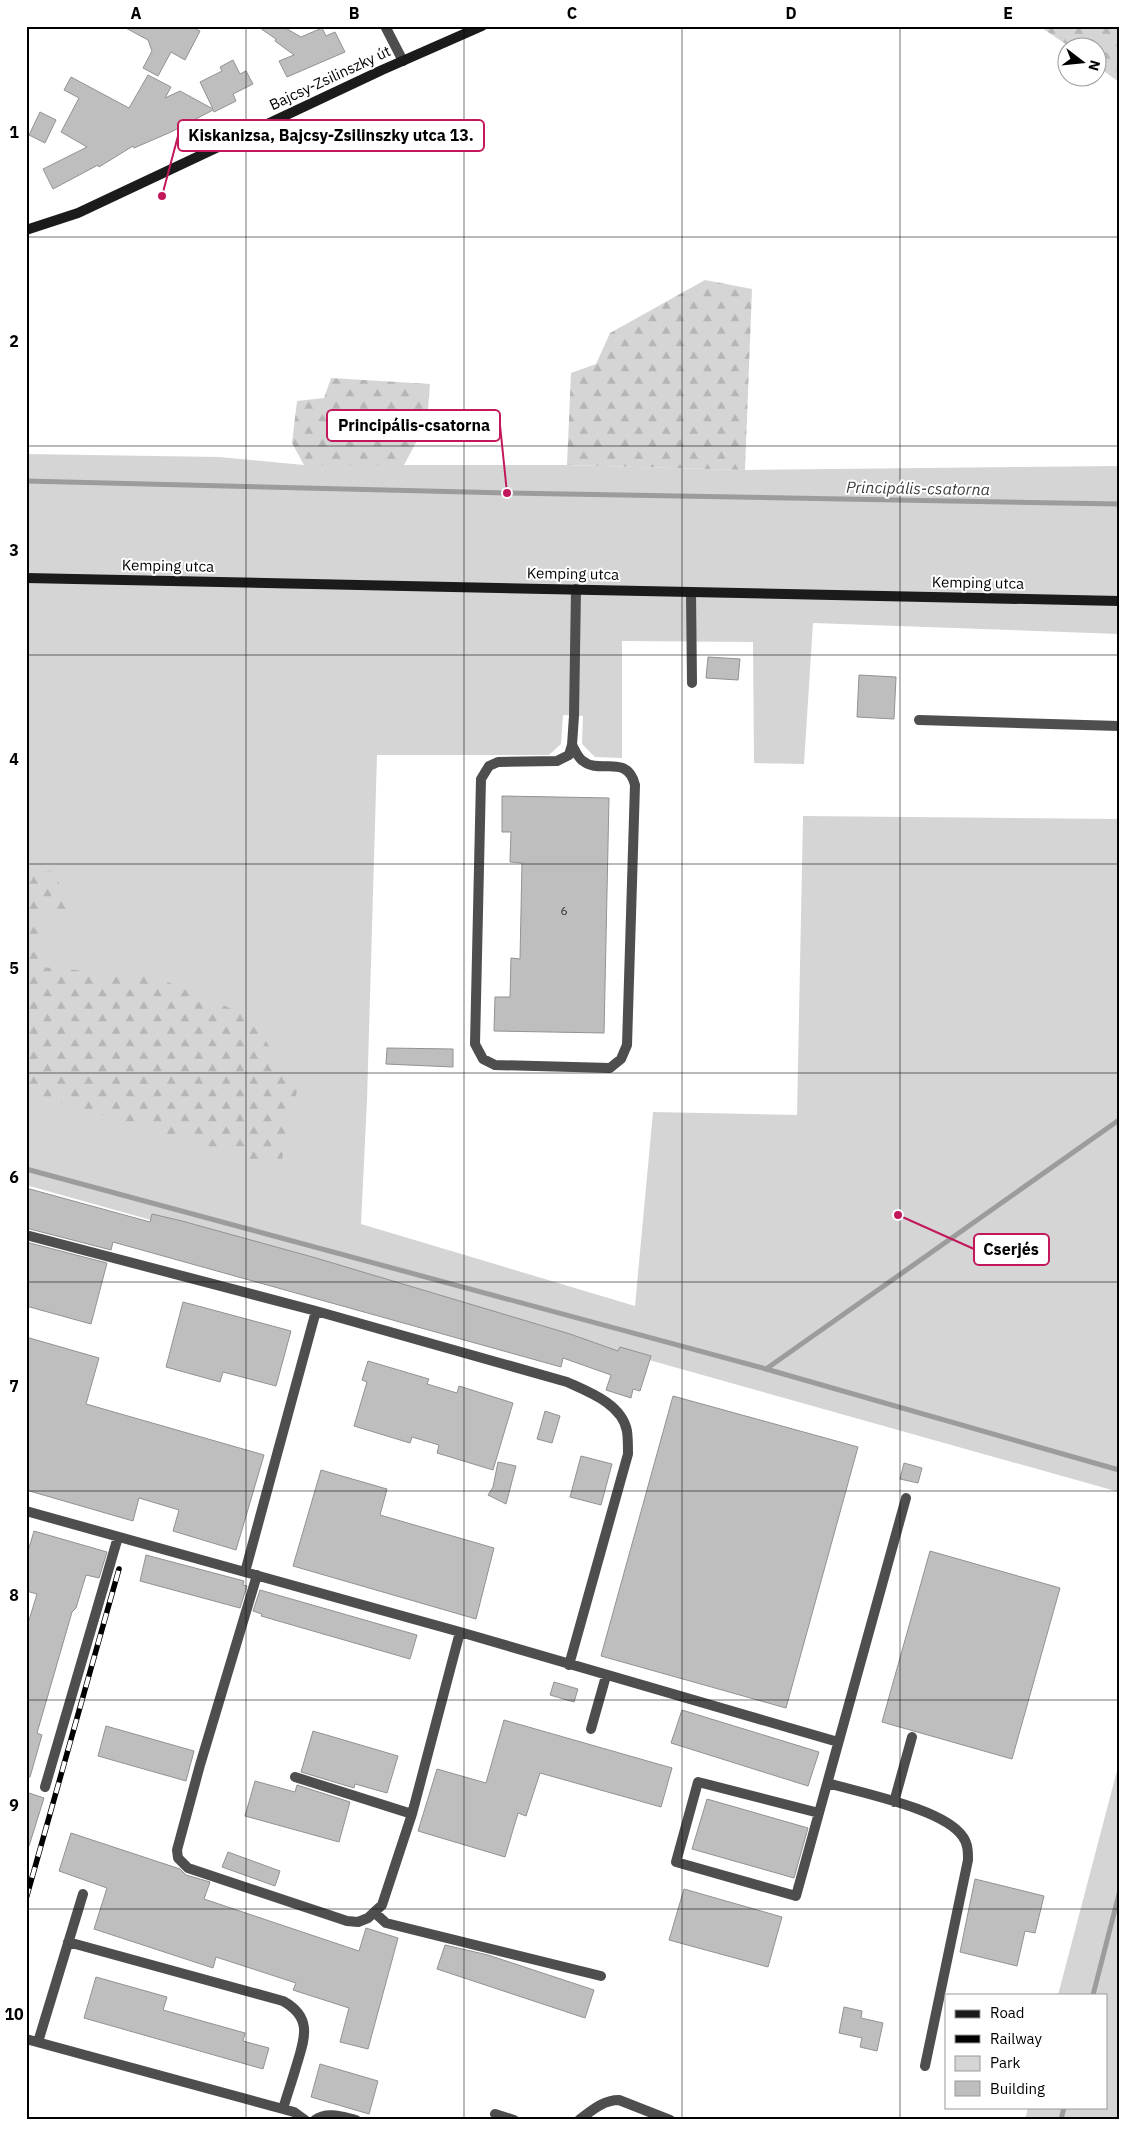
<svg xmlns="http://www.w3.org/2000/svg" width="1145" height="2146" viewBox="0 0 1145 2146" font-family="'IBM Plex Sans',sans-serif">
<defs>
<pattern id="forest-firs" width="22" height="20" patternUnits="userSpaceOnUse" patternTransform="scale(1.25)"><rect width="22" height="20" fill="#d5d5d5"/><path d="M5 1l3.5 6h-7zM16 11l3.5 6h-7z" fill="#b5b5b5"/></pattern>
</defs>
<rect width="100%" height="100%" fill="#fff"/>
<path fill="#d5d5d5" d="M 26,454 L 219,457 L 304,465 L 567,465 L 745,470 L 1119,466 L 1119,634 L 813,623 L 804,764 L 754,763 L 753,642 L 622,641 L 622,758 L 595,757 L 582,744 L 583,716 L 563,715 L 561,744 L 549,755 L 377,755 L 367,1100 L 361,1224 L 635,1306 L 653,1112 L 797,1115 L 803,816 L 1117,819 L 1119,773 L 1119,1492 L 26,1185 Z
M 1119,1763 L 1119,2120 L 1025,2120 L 1028,2107 L 1106,2107 L 1106,1995 L 1058,1995 Z"/>
<path fill="url(#forest-firs)" d="M 1039,26 L 1119,26 L 1119,82 L 1098,67 L 1098,48 L 1070,47 Z
M 705,280 L 752,289 L 745,470 L 567,465 L 571,373 L 596,364 L 610,333 Z
M 331,378 L 430,384 L 427,422 L 404,465 L 304,465 L 292,443 L 297,401 L 324,398 Z
M 53,870 L 72,912 L 44,914 L 41,967 L 156,977 L 251,1017 L 297,1091 L 280,1168 L 26,1092 L 26,875 Z"/>
<g fill="none" stroke-linecap="round" stroke-linejoin="round">
<path stroke="#9c9c9c" stroke-width="5" d="M 26,481 L 507,493 L 1119,504
M 26,1169 L 766,1369 L 1119,1470
M 766,1369 L 1119,1120
M 1093,1995 L 1119,1894
M 1061,2120 L 1064,2107"/>
</g>
<path fill="#bebebe" stroke="#929292" d="M 122,26 L 190,26 L 200,31 L 185,60 L 171,52 L 158,76 L 143,68 L 152,51 L 148,40 Z
M 257,26 L 282,26 L 301,37 L 322,28 L 326,36 L 335,32 L 345,52 L 287,77 L 279,61 L 294,55 L 275,41 L 276,39 Z
M 233,60 L 240,74 L 246,71 L 253,84 L 233,94 L 236,101 L 214,112 L 213,110 L 171,132 L 134,148 L 133,146 L 99,167 L 98,165 L 53,189 L 43,169 L 87,147 L 61,132 L 79,98 L 64,90 L 71,77 L 129,108 L 148,75 L 171,87 L 165,98 L 180,91 L 213,109 L 200,82 L 222,71 L 220,67 Z
M 40,112 L 56,120 L 45,143 L 29,135 Z
M 708,657 L 740,659 L 738,680 L 706,678 Z
M 859,675 L 896,677 L 894,719 L 857,717 Z
M 502,796 L 609,798 L 604,1033 L 494,1031 L 495,997 L 510,997 L 511,958 L 520,959 L 522,863 L 510,862 L 511,832 L 502,832 Z
M 387,1048 L 453,1049 L 453,1067 L 386,1064 Z
M 26,1188 L 150,1222 L 152,1214 L 182,1221 L 316,1258 L 570,1334 L 618,1351 L 620,1347 L 651,1356 L 640,1391 L 633,1389 L 631,1398 L 606,1390 L 611,1375 L 563,1358 L 561,1367 L 113,1242 L 111,1250 L 26,1228 Z
M 26,1242 L 107,1263 L 91,1324 L 26,1306 Z
M 183,1302 L 291,1331 L 276,1386 L 223,1372 L 220,1382 L 166,1367 Z
M 26,1337 L 99,1358 L 86,1404 L 264,1455 L 236,1550 L 173,1531 L 179,1510 L 139,1498 L 133,1521 L 26,1490 Z
M 368,1361 L 429,1379 L 427,1384 L 457,1393 L 459,1386 L 513,1403 L 493,1470 L 437,1453 L 439,1445 L 412,1437 L 410,1443 L 354,1426 L 367,1382 L 362,1380 Z
M 673,1396 L 858,1447 L 786,1708 L 601,1656 Z
M 545,1411 L 560,1416 L 552,1443 L 537,1439 Z
M 581,1456 L 612,1464 L 601,1505 L 570,1497 Z
M 498,1462 L 516,1466 L 506,1504 L 488,1495 L 493,1487 Z
M 904,1463 L 922,1468 L 918,1483 L 900,1479 Z
M 321,1470 L 387,1489 L 380,1515 L 494,1548 L 476,1619 L 293,1566 Z
M 34,1531 L 107,1552 L 99,1578 L 86,1575 L 76,1608 L 72,1612 L 37,1733 L 42,1735 L 30,1777 L 26,1777 L 26,1630 L 37,1594 L 26,1591 L 26,1558 Z
M 930,1551 L 1060,1588 L 1012,1759 L 882,1722 Z
M 146,1555 L 244,1581 L 243,1585 L 247,1586 L 240,1608 L 140,1581 Z
M 260,1590 L 417,1635 L 410,1659 L 261,1616 L 262,1614 L 253,1611 Z
M 554,1682 L 578,1689 L 574,1702 L 550,1695 Z
M 682,1710 L 819,1752 L 808,1786 L 671,1743 Z
M 504,1720 L 672,1768 L 661,1807 L 540,1773 L 526,1816 L 518,1813 L 505,1857 L 418,1831 L 437,1769 L 486,1783 Z
M 106,1726 L 194,1751 L 186,1781 L 98,1756 Z
M 313,1731 L 398,1756 L 387,1793 L 355,1784 L 354,1788 L 301,1772 Z
M 255,1781 L 295,1792 L 297,1785 L 350,1802 L 339,1842 L 245,1816 Z
M 26,1792 L 44,1798 L 29,1846 L 26,1845 Z
M 707,1799 L 808,1828 L 794,1878 L 692,1849 Z
M 71,1833 L 180,1869 L 186,1875 L 210,1882 L 204,1899 L 359,1951 L 366,1928 L 398,1938 L 368,2049 L 340,2042 L 349,2008 L 293,1990 L 296,1983 L 216,1957 L 213,1968 L 94,1929 L 107,1888 L 59,1871 Z
M 228,1852 L 280,1871 L 275,1886 L 222,1867 Z
M 975,1879 L 1044,1896 L 1035,1933 L 1025,1931 L 1017,1966 L 960,1952 Z
M 684,1889 L 782,1917 L 768,1967 L 669,1940 Z
M 445,1945 L 488,1955 L 594,1990 L 585,2018 L 437,1969 Z
M 96,1977 L 167,1997 L 163,2010 L 245,2033 L 243,2041 L 269,2048 L 263,2069 L 84,2018 Z
M 844,2007 L 862,2011 L 861,2018 L 883,2023 L 877,2051 L 860,2047 L 862,2038 L 839,2033 Z
M 320,2064 L 378,2081 L 369,2114 L 311,2097 Z"/>
<g fill="none" stroke-linecap="round" stroke-linejoin="round">
<path stroke="#4e4e4e" stroke-width="10" d="M 691,592 L 692,683
M 919,720 L 1119,726
M 572,745 C 575,750 578,758 583,761 C 600,775 627,753 635,785 L 627,1045 L 621,1059 L 610,1068 L 495,1065 L 483,1059 L 475,1044 L 481,779 L 489,766 L 498,762 L 557,761 L 569,755 L 572,745 L 574,716 L 576,589
M 26,1235 L 316,1311 L 567,1382 C 589,1392 622,1404 627,1431 C 628,1438 628,1447 628,1454 L 569,1665
M 26,1511 L 460,1632 L 838,1742
M 245,1572 L 316,1311
M 257,1575 L 200,1765 L 177,1850 L 178,1858 L 188,1868 L 347,1921 L 358,1922 L 368,1918 L 382,1905 L 412,1814 L 460,1632
M 591,1729 L 606,1676
M 295,1777 L 412,1814
M 828,1783 C 861,1793 945,1809 963,1837 C 968,1844 968,1852 968,1860 L 925,2066
M 45,1787 L 118,1537
M 894,1802 L 912,1737
M 819,1813 L 698,1782 L 676,1862 L 796,1896 L 906,1498
M 375,1913 L 386,1923 L 601,1976
M 68,1942 L 283,2001 C 314,2018 304,2040 296,2067 C 292,2081 287,2095 283,2109
M 26,2039 L 294,2112 L 305,2120
M 38,2042 L 83,1894
M 495,2114 L 514,2120
M 315,2120 C 327,2111 343,2117 356,2120
M 579,2120 C 591,2111 603,2100 619,2100 L 670,2120"/>
<path stroke="#4e4e4e" stroke-width="10" d="M 385,26 L 403,61"/>
<path stroke="#1b1b1b" stroke-width="10" d="M 26,230 L 78,213 L 382,70 L 482,26
M 26,578 L 1119,601"/>
<defs>
<path id="rail" d="M 26,1899 L 119,1569"/>
</defs>
<use href="#rail" stroke="#000" stroke-width="5.5"/>
<use href="#rail" stroke="#fff" stroke-width="4" stroke-dasharray="11" stroke-linecap="butt"/>
</g>
<path fill="none" stroke="#000" stroke-width="1" stroke-opacity="0.55" d="M 246,26 L 246,2120M 464,26 L 464,2120M 682,26 L 682,2120M 900,26 L 900,2120M 26,237 L 1119,237M 26,446 L 1119,446M 26,655 L 1119,655M 26,864 L 1119,864M 26,1073 L 1119,1073M 26,1282 L 1119,1282M 26,1491 L 1119,1491M 26,1700 L 1119,1700M 26,1909 L 1119,1909"/>
<g text-anchor="middle" stroke-width="4" stroke-linejoin="round" paint-order="stroke">
<g font-size="12" fill="#303030">
<text x="564" y="915">6</text>
</g>
<g font-size="15" fill="#000" stroke="#fff">
<text transform="translate(330 78) rotate(-25)" y="5">Bajcsy-Zsilinszky út</text>
<text transform="translate(168 566) rotate(1)" y="5">Kemping utca</text>
<text transform="translate(573 574) rotate(1)" y="5">Kemping utca</text>
<text transform="translate(978 583) rotate(1)" y="5">Kemping utca</text>
</g>
<g font-size="16" font-style="italic" fill="#3d3d3d" stroke="#fff">
<text transform="translate(918 488) rotate(1)" y="6">Principális-csatorna</text>
</g>
</g>
<path fill="none" stroke="#c2185b" stroke-width="2" d="M162 196L178 136M507 493L500 425M898 1215L974 1249"/>
<g fill="#c2185b" stroke="#fff" stroke-width="2">
<circle cx="162" cy="196" r="5"/>
<circle cx="507" cy="493" r="5"/>
<circle cx="898" cy="1215" r="5"/>
</g>
<g fill="#fff" stroke="#c2185b" stroke-width="2">
<rect x="178" y="120" width="306" height="31" rx="5"/>
<rect x="327" y="410" width="173" height="31" rx="5"/>
<rect x="974" y="1234" width="75" height="31" rx="5"/>
</g>
<g font-size="16" text-anchor="middle" font-weight="bold" fill="#000">
<text x="331" y="141">Kiskanizsa, Bajcsy-Zsilinszky utca 13.</text>
<text x="414" y="431">Principális-csatorna</text>
<text x="1011" y="1255">Cserjés</text>
</g>
<rect width="1145" height="2146" fill="none" stroke="#ffffff" stroke-width="55"/>
<rect x="945" y="1994" width="162" height="115" fill="#ffffff" stroke="#999999"/>
<rect x="955" y="2010" width="25" height="8" fill="#1b1b1b" stroke="#999999"/>
<text x="990" y="2018" font-size="15" fill="#000000">Road</text>
<rect x="955" y="2035" width="25" height="8" fill="#000000" stroke="#999999"/>
<text x="990" y="2044" font-size="15" fill="#000000">Railway</text>
<rect x="955" y="2056" width="25" height="15" fill="#d5d5d5" stroke="#999999"/>
<text x="990" y="2068" font-size="15" fill="#000000">Park</text>
<rect x="955" y="2081" width="25" height="15" fill="#bebebe" stroke="#999999"/>
<text x="990" y="2094" font-size="15" fill="#000000">Building</text>
<g transform="translate(1082 62) rotate(106)"><circle r="24" fill="#ffffff" stroke="#999999"/>
<path d="M0-4L9 19L0 12L-9 19Z" fill="#000000"/>
<text y="-8" font-size="14" font-weight="bold" text-anchor="middle" fill="#000000">N</text>
</g>
<rect x="28" y="28" width="1090" height="2090" fill="none" stroke="#000" stroke-width="2"/>
<g font-size="16" text-anchor="middle" font-weight="bold" fill="#000">
<text x="136" y="19">A</text>
<text x="354" y="19">B</text>
<text x="572" y="19">C</text>
<text x="791" y="19">D</text>
<text x="1008" y="19">E</text>
<text x="14" y="138">1</text>
<text x="14" y="347">2</text>
<text x="14" y="556">3</text>
<text x="14" y="765">4</text>
<text x="14" y="974">5</text>
<text x="14" y="1183">6</text>
<text x="14" y="1392">7</text>
<text x="14" y="1601">8</text>
<text x="14" y="1811">9</text>
<text x="14" y="2020">10</text>
</g>
</svg>
